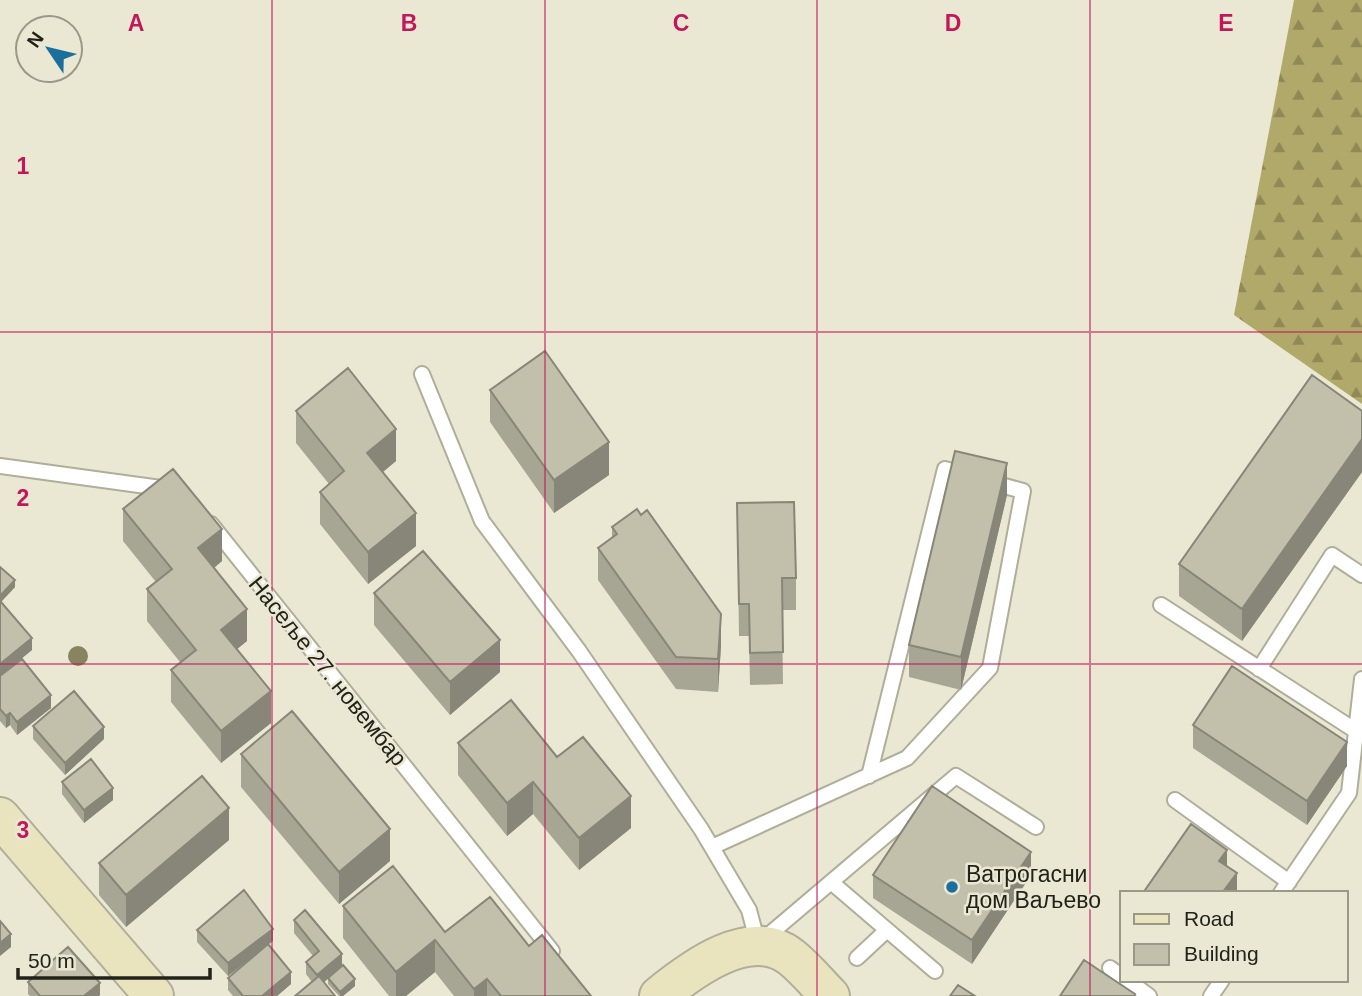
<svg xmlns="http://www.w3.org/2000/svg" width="1362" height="996" viewBox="0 0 1362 996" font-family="Arial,sans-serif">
<defs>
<pattern id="forest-firs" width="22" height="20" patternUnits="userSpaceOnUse" patternTransform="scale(1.75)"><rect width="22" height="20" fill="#b1a96a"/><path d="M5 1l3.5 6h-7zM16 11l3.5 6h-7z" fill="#908956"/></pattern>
</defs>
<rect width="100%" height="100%" fill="#eae8d2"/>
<path fill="url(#forest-firs)" d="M 1294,0 L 1362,0 L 1362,404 L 1234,315 Z"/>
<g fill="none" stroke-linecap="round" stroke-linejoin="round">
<defs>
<path id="lane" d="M 422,374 L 482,521 L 579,651 L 701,829 L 749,910 L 758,944 L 956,776 L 1036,827
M 0,466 L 168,489
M 211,524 L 552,951
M 1161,605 L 1356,731
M 1259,669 L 1332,555 L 1362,575
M 869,776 L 945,469 L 967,476
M 1175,800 L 1289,882
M 712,847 L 907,758 L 990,668 L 1023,491 L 990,482
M 831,882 L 935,971
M 1281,893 L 1349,793 L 1362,679
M 857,958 L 887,930
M 1110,968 L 1122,977
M 1127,980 L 1149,996
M 1211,996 L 1222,980"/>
<path id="secondary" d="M 0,817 L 154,996
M 659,996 C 691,970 750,925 791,957 C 805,968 817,983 830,996"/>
</defs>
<use href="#lane" stroke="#b0ae99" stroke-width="18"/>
<use href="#secondary" stroke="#b0ae99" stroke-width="42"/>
<use href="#lane" stroke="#fff" stroke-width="14"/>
<use href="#secondary" stroke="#e9e4be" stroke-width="38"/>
</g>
<circle fill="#88845e" cx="78" cy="656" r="10"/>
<path fill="#a7a593" d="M 490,390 L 609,475 L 554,513 L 490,422 Z
M 296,411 L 396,461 L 383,472 L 416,546 L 368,584 L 320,524 L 320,492 L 329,484 L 296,443 Z
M 1362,411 L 1362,472 L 1242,641 L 1179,596 L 1179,564 Z
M 1007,495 L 961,690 L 909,677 L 909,645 Z
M 737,503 L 796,578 L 796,610 L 782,610 L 783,684 L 750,685 L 749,636 L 739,636 Z
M 123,509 L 222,561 L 214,568 L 247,641 L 237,649 L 271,723 L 221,763 L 171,702 L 171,670 L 180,662 L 147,621 L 147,589 L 156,582 L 123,541 Z
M 612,527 L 721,646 L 718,692 L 676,689 L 598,580 L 598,548 L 612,538 Z
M 0,567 L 15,587 L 0,603 L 32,650 L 11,667 L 51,708 L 17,735 L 10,725 L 6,728 L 0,721 Z
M 374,593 L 500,672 L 450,715 L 374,625 Z
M 1193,725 L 1347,766 L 1307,825 L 1193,748 Z
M 33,726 L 104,739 L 65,775 L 33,739 Z
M 458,743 L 557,757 L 631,828 L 579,870 L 533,814 L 507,836 L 458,775 Z
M 241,754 L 390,861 L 339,904 L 241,787 Z
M 62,782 L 113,800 L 84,823 L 62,794 Z
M 229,840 L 126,927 L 99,895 L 99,863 Z
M 873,875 L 1031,875 L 972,964 L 873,898 Z
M 343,906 L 445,932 L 529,946 L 591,996 L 454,996 L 435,972 L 406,996 L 389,996 L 343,938 Z
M 294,920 L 342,967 L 324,982 L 312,982 L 306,974 L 306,962 L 313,956 L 294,933 Z
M 197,930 L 273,941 L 268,944 L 291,984 L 277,996 L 233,996 L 228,990 L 228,978 L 260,951 L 228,976 L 197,942 Z
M 328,978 L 355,986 L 343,996 L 339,996 L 328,984 Z
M 28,982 L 100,995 L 30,996 L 28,994 Z"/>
<path fill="#888678" d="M 396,429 L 396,461 L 367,485 L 367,453 Z
M 1362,439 L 1362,472 L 1242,641 L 1242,609 Z
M 609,442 L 609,475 L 554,513 L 554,480 Z
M 1007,463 L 1007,495 L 961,690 L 961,657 Z
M 416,513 L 416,546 L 368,584 L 368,552 Z
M 222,529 L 222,561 L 198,581 L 198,548 Z
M 15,580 L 15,587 L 0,603 L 0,596 Z
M 247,609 L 247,641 L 221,662 L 221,630 Z
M 721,614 L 721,646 L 718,692 L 718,659 Z
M 32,638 L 32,650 L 0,676 L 0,664 Z
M 500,640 L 500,672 L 450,715 L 450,682 Z
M 271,691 L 271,723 L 221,763 L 221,731 Z
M 51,695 L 51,708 L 17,735 L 17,722 Z
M 10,713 L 10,725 L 6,728 L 6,716 Z
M 104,727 L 104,739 L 65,775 L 65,763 Z
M 1347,742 L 1347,766 L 1307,825 L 1307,801 Z
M 533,782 L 533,814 L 507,836 L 507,803 Z
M 113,788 L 113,800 L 84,823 L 84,810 Z
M 631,796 L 631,828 L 579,870 L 579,838 Z
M 229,808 L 229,840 L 126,927 L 126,895 Z
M 390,829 L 390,861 L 339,904 L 339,872 Z
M 1227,850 L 1227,868 L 1219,861 Z
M 1031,852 L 1031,875 L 972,964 L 972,940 Z
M 1237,873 L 1237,891 L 1235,893 L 1222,893 Z
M 273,929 L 273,941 L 228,976 L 228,963 Z
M 11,934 L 11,947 L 0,956 L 0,943 Z
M 435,940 L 435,972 L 406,996 L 396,996 L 396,972 Z
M 342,954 L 342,967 L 317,988 L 317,975 Z
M 291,972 L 291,984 L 277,996 L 262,996 Z
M 355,979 L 355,986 L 343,996 L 340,996 L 340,992 Z
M 487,979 L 487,996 L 474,996 L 474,989 Z
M 100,983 L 100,995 L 99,996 L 84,996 Z"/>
<path fill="#c2c0ab" stroke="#888678" stroke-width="2" d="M 545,351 L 609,442 L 554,480 L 490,390 Z
M 348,368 L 396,429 L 367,453 L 416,513 L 368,552 L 320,492 L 344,471 L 296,411 Z
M 1312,375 L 1362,411 L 1362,439 L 1242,609 L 1179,564 Z
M 955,451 L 1007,463 L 961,657 L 909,645 Z
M 173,469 L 222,529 L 198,548 L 247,609 L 221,630 L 271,691 L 221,731 L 171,670 L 196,650 L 147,589 L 172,569 L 123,509 Z
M 794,502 L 796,578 L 782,578 L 783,652 L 750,653 L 749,604 L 739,604 L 737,503 Z
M 637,509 L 641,515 L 647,510 L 721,614 L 718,659 L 676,657 L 598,548 L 617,534 L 612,527 Z
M 423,551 L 500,640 L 450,682 L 374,593 Z
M 0,567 L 15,580 L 0,596 Z
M 1,602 L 32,638 L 0,664 L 0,603 Z
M 22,659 L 51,695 L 17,722 L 10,713 L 6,716 L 0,709 L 0,676 Z
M 1232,666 L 1347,742 L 1307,801 L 1193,725 Z
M 74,691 L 104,727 L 65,763 L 33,726 Z
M 511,700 L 557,757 L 583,737 L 631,796 L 579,838 L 533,782 L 507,803 L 458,743 Z
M 292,711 L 390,829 L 339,872 L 241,754 Z
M 91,759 L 113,788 L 84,810 L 62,782 Z
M 202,776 L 229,808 L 126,895 L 99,863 Z
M 932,786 L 1031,852 L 972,940 L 873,875 Z
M 1191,824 L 1227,850 L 1219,861 L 1237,873 L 1222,893 L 1143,893 Z
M 393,866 L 445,932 L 490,897 L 529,946 L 542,935 L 591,996 L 501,996 L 487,979 L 474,989 L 435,940 L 396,972 L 343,906 Z
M 244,890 L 273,929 L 228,963 L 197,930 Z
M 305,910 L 342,954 L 317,975 L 306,962 L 319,951 L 294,920 Z
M 0,921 L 11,934 L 0,943 Z
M 268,944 L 291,972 L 262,996 L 243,996 L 228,978 Z
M 68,947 L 100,983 L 84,996 L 40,996 L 28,982 Z
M 1084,960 L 1135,994 L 1134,996 L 1060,996 Z
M 343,965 L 355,979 L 340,992 L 328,978 Z
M 319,976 L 335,996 L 295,996 Z
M 958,985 L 975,996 L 950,996 Z"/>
<path fill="none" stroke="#c2185b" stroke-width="2" stroke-opacity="0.55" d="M 272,0 L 272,996M 545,0 L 545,996M 817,0 L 817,996M 1090,0 L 1090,996M 0,332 L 1362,332M 0,664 L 1362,664"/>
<circle fill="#1b6f9f" stroke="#eae8d2" stroke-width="2.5" cx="952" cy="887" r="7"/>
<g text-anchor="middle" stroke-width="5" stroke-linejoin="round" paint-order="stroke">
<g font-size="23" fill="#23221a" stroke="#eae8d2">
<text transform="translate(328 671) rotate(51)" y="8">Насеље 27. новембар</text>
</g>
<g font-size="23" fill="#23221a" stroke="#eae8d2" text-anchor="start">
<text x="966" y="882">Ватрогасни<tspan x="966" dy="26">дом Ваљево</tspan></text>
</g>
</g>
<g font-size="23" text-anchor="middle" font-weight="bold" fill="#c2185b" stroke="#eae8d2" stroke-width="5" stroke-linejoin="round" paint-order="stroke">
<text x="136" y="31">A</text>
<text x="409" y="31">B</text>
<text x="681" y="31">C</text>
<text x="953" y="31">D</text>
<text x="1226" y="31">E</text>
<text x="23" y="174">1</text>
<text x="23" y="506">2</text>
<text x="23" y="838">3</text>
</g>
<rect x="1120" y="891" width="228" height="91" fill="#eae8d2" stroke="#9a9988" stroke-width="2"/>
<rect x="1134" y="914" width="35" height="10" fill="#e9e4be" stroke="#9a9988" stroke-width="2"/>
<text x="1184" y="926" font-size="21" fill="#23221a">Road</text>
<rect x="1134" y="944" width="35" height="21" fill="#c2c0ab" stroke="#9a9988" stroke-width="2"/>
<text x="1184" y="961" font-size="21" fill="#23221a">Building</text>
<g transform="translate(49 49) rotate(305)"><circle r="33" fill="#eae8d2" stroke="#9a9988" stroke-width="2"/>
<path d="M0-5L12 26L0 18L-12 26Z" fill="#1b6f9f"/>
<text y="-10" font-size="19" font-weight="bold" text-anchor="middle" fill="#23221a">N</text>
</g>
<path d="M18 968v10h192v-10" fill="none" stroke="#23221a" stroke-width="3.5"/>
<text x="28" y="968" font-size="21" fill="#23221a" stroke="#eae8d2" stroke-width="5" paint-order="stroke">50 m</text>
</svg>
